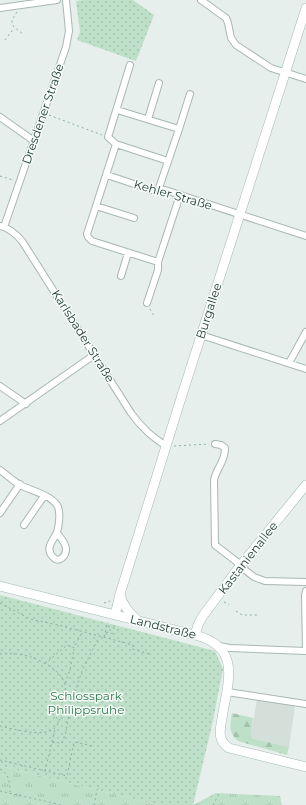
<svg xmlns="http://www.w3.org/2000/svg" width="306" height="805" viewBox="0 0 306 805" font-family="Montserrat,sans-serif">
<defs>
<pattern id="grass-tufts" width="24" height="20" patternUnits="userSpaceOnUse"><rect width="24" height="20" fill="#bfe0c8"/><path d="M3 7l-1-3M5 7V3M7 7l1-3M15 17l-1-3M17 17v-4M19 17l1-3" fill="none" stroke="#a4c1ad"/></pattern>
<pattern id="forest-firs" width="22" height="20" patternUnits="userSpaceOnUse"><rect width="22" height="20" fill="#bfe0c8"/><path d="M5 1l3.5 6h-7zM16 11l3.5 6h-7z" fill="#a4c1ad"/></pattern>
<pattern id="park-dots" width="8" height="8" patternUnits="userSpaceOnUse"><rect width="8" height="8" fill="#bfe0c8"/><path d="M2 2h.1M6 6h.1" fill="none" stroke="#a4c1ad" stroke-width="1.8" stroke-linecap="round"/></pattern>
</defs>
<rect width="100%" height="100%" fill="#e6efeb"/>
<path fill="#d4dfda" d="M 257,700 L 295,706 L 289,747 L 255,739 L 252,738 L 251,732 Z"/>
<path fill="url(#grass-tufts)" d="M 0,766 L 158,805 L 0,805 Z
M 216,793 L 280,796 L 282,805 L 193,805 Z"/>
<path fill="url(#forest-firs)" d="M 232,713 L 253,718 L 251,732 L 252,738 L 255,739 L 289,747 L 287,755 L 238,741 C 228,732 230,725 232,713 Z"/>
<path fill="url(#park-dots)" d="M 84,0 L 133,0 L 154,15 L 136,61 L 77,40 L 80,32 L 76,1 Z
M 0,595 L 215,651 L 223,669 L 212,725 L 193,805 L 158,805 L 0,766 Z"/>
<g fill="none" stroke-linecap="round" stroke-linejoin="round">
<defs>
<path id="street" d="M 201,0 L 226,18 L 228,23 L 231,38 L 236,45 L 271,68 L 306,79
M 0,8 L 57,0
M 130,65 L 108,137 L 116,144 L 87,234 L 88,237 L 92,241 L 158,262 L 180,195
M 117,110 L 179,129 L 159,188
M 0,117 L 34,141
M 148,119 L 159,83
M 179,129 L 190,94
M 116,144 L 168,161
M 107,175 L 155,191 L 159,188 L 306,236
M 96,206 L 134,218
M 0,226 C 9,228 16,234 22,241 L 131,413 C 142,428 151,436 166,446
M 4,227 L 66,47 L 69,31 L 66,0
M 121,276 L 128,253
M 147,303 L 158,270 L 158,262
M 201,335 L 306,369
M 289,363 L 306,332
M 0,386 L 26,404
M 0,421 L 94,355
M 215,444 L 221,445 L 225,448 C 225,463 217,466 214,480 L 215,545 L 241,565
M 0,470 C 7,475 13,481 20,485 C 32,491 49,494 57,505 C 61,511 59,526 57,532 C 54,540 44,548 53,557 C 59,564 66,556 66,549 C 66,543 60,537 57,533
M 0,513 L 20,484
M 24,525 L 44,496
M 240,566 L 254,577 L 265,581 L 306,582
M 219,646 L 230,648 L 306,651
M 306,651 L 305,595 L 306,591
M 227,692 L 306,704"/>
<path id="secondary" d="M 0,586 L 195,635 C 242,647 228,681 222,718 C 220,730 217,740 229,748 L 306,767
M 120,594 C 122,605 130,613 138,621
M 115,615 L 120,594 L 182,395 L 306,8
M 195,635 L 198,625 L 202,617 L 240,566 L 306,485"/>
</defs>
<use href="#street" stroke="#a8b8b2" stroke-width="8"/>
<use href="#secondary" stroke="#a4bbb3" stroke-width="10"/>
<path stroke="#86b3a5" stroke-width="1" stroke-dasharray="2 3" stroke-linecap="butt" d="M 17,12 L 12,20 L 12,24 L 14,27 L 23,34
M 5,40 L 14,28
M 49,115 L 102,135
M 0,176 L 13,180
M 150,309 L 154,316
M 174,446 L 209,444
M 224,602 L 229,605
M 0,603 L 30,619 L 58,625 L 133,645 L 132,649 L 149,654
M 104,603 L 110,601
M 236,611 L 242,615 L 257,615
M 108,626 L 116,629
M 106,632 L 114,634 L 115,633
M 104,637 L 108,622
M 0,654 C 10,653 21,654 31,657 C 43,661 61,671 65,684 C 66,687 65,690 64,693 C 45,696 46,710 59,720
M 45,664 L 67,645 L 74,648 L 82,632
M 65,683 L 70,670 L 74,649
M 66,706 L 70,707 L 82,671 L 99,637
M 0,726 C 13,729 44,738 55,728 C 58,725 59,720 61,717 C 64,710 67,704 66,696 L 64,693
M 52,742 L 62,743 L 66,732 L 70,708
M 0,760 L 67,776 L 74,742 L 93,746
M 0,769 C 9,774 10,782 10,792
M 45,771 L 55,729
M 0,791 L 62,805
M 94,805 L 97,790 L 99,788
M 213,805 L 219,794"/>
<use href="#street" stroke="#fff" stroke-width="6"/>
<use href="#secondary" stroke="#fff" stroke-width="9"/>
</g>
<g text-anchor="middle" stroke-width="3" stroke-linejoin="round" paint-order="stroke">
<g font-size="12" fill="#24423a" stroke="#f7fbf9">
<text transform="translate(43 114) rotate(-71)" y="4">Dresdener Straße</text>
<text transform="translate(173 195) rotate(16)" y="4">Kehler Straße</text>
<text transform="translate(209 311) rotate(-72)" y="4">Burgallee</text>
<text transform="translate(83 336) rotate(58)" y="4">Karlsbader Straße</text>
<text transform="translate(248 558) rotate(-52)" y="4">Kastanienallee</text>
<text transform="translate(163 627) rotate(14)" y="4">Landstraße</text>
</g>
<g font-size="12" fill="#2d7a4b" stroke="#f7fbf9">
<text x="86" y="700">Schlosspark<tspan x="86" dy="14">Philippsruhe</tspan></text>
</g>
</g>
</svg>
